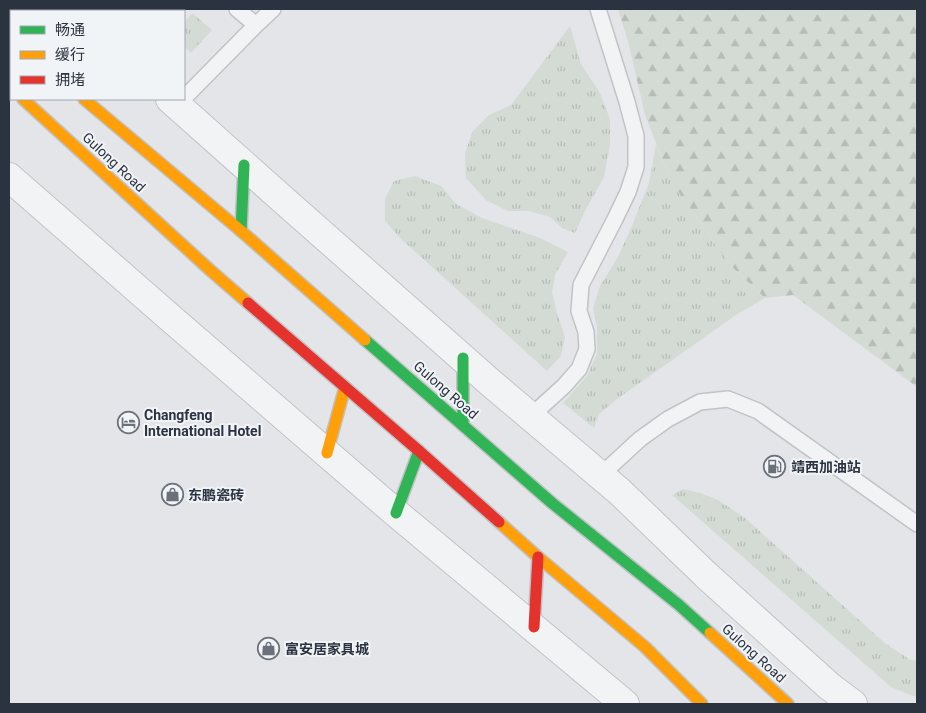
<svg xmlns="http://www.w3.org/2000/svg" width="926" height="713" viewBox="0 0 926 713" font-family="Roboto,'Noto Sans SC',sans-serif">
<defs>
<pattern id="grass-tufts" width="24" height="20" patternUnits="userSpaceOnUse" patternTransform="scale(1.25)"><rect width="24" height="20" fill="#d4dbd4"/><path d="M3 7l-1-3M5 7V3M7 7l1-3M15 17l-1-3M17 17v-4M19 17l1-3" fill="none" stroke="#b6bcb7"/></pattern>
<pattern id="forest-firs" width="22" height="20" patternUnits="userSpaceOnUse" patternTransform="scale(1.25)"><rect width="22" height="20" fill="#d4dbd4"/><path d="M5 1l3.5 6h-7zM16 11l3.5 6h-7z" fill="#b6bcb7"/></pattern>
</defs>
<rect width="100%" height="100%" fill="#e3e5e8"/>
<path fill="url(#grass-tufts)" d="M 192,13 L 212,30 L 191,53 L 184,46 L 184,23 Z
M 570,26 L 581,64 L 600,93 L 610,119 L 610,145 L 604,177 L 586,209 L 575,233 L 562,228 L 550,217 L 529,211 L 508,211 L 486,200 L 466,178 L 465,154 L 472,132 L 489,115 L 511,105 Z
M 656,144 L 672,183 L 731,266 L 765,298 L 736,315 L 617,399 L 599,414 L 594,428 L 563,403 L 587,376 L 597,354 L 597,327 L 593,308 L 600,286 L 618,257 L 631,228 L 649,183 Z
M 415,176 L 441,186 L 456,204 L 482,218 L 540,238 L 568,252 L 555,275 L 552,293 L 557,313 L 565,337 L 561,356 L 547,371 L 400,238 L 385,221 L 385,199 L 394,181 Z
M 683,489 L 700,493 L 718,500 L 745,518 L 886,644 L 909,659 L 917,661 L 917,697 L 908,694 L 891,687 L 672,495 Z"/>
<path fill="url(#forest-firs)" d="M 618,9 L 917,9 L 917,387 L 793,295 L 765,298 L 731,266 L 672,183 L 645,115 L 629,45 Z"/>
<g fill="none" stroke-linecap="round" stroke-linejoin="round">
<defs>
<path id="lane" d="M 237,9 L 256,25
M 184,96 L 188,94 L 256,25 L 273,9
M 531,416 L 564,386 L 579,369 L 587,349 L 586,332 L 579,311 L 581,285 L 615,219 L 628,192 L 636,167 L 636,136 L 627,102 L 598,9
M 601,475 L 640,439 L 668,419 L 700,402 L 728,399 L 758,411 L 917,524"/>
<path id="street" d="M 71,9 L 74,11
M 170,99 L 280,197 L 492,384 L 620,492 L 706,575 L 829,686 L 853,704
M 9,177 L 175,322 L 396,513 L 625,704"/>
<path id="fast" d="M 9,34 L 11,37
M 241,231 L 244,165
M 365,340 L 552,503 L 679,605 L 710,633
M 463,358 L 463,425
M 396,513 L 419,451"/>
<path id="slow" d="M 56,9 L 56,11
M 23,99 L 210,270 L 248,303
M 84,99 L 241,231 L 365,340
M 327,453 L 345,387
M 499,522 L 538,557 L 645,647 L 702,704
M 710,633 L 788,704"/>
<path id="jam" d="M 248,303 L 419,451 L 499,522
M 534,627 L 538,557"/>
</defs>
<use href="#lane" stroke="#c1c3c6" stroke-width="18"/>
<use href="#street" stroke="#c1c3c6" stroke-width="30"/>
<use href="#fast" stroke="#bfc2c5" stroke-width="14"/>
<use href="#slow" stroke="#bfc2c5" stroke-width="14"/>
<use href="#jam" stroke="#bfc2c5" stroke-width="14"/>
<use href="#lane" stroke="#f2f3f5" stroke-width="15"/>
<use href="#street" stroke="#f2f3f5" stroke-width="28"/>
<use href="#fast" stroke="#30b455" stroke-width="11"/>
<use href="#slow" stroke="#ff9f0a" stroke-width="11"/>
<use href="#jam" stroke="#e5322d" stroke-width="11"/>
</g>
<defs>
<symbol id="hotel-ring" viewBox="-11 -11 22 22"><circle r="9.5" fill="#f1f4f7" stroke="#6b717b" stroke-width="1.5"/><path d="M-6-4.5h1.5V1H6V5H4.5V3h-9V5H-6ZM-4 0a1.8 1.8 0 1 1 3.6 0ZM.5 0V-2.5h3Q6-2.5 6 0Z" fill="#6b717b"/></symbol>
<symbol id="fuel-ring" viewBox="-11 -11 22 22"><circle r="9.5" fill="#f1f4f7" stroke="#6b717b" stroke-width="1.5"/><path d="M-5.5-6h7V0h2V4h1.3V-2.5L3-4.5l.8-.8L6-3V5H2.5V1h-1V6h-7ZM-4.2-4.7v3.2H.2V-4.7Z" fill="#6b717b"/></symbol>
<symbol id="shop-ring" viewBox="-11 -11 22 22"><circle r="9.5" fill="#f1f4f7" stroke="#6b717b" stroke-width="1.5"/><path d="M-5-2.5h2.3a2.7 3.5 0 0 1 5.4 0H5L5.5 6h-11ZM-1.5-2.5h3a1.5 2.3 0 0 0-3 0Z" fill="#6b717b"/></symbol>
</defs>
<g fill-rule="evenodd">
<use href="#hotel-ring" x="116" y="410" width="25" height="25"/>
<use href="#fuel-ring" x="762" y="454" width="25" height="25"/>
<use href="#shop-ring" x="160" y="482" width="25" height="25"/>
<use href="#shop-ring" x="256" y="636" width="25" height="25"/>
</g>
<g text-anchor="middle" stroke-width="4" stroke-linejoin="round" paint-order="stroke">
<g font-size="14" fill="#2b3340" stroke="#f1f4f7">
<text transform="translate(114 162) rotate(43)" y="5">Gulong Road</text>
<text transform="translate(446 390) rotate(41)" y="5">Gulong Road</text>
<text transform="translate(754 653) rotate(42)" y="5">Gulong Road</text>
</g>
<g font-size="14" font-weight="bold" fill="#2b3340" stroke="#f1f4f7" text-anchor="start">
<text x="144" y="420">Changfeng<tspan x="144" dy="16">International Hotel</tspan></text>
<text x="791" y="472">靖西加油站</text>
<text x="188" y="500">东鹏瓷砖</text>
<text x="285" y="654">富安居家具城</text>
</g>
</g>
<rect width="926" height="713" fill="none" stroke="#2b3340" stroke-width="20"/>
<rect x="10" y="10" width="175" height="90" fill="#f1f4f7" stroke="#a2a7ae"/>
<rect x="20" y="26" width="25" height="8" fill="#30b455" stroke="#a2a7ae"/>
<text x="55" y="35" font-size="15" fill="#2b3340">畅通</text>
<rect x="20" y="51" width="25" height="8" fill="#ff9f0a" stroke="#a2a7ae"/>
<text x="55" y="60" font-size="15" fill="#2b3340">缓行</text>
<rect x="20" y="76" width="25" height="8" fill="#e5322d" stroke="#a2a7ae"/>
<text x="55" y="85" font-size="15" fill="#2b3340">拥堵</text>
</svg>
